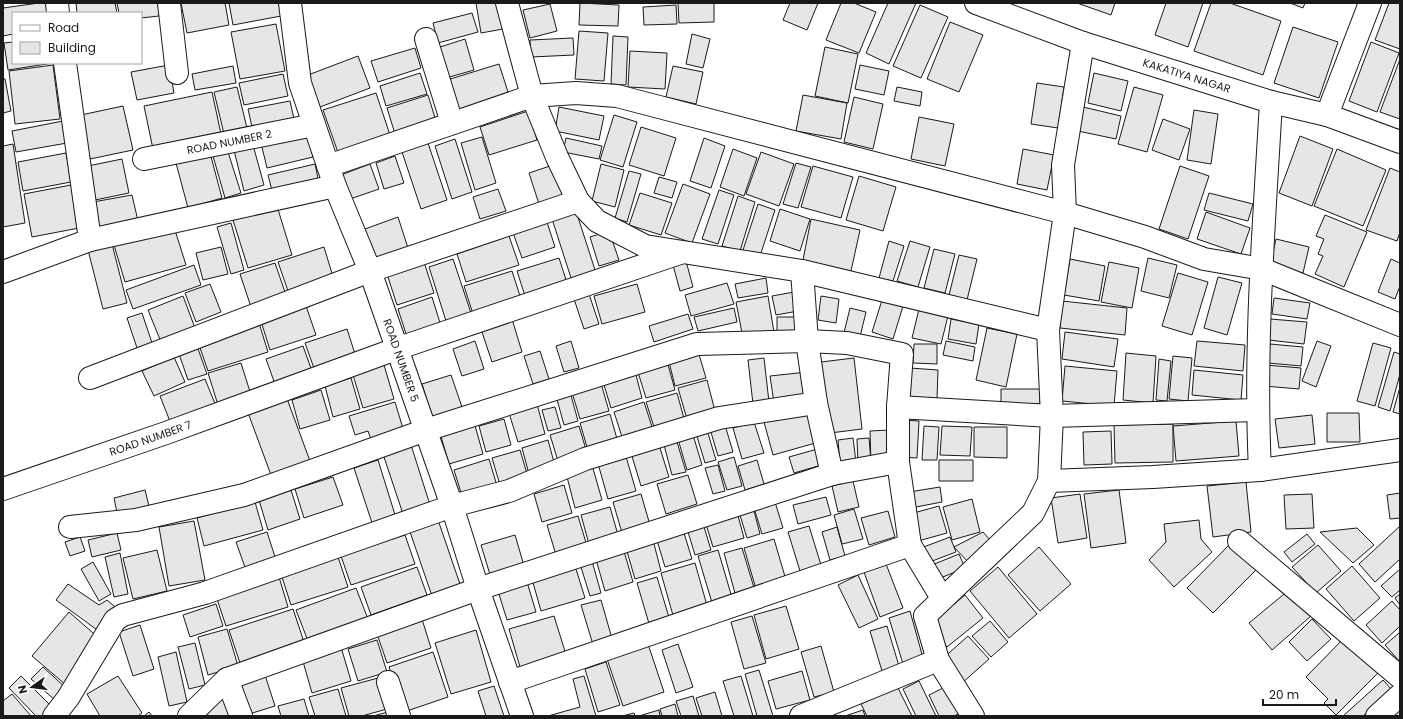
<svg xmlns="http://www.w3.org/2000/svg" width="1403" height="719" viewBox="0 0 1403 719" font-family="Poppins,sans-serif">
<rect width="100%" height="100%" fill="#fff"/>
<path fill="#e6e6e6" stroke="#1a1a1a" d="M 39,3 L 47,3 L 48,13 L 13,13 L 13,34 L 3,36 L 3,8 Z
M 76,3 L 115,3 L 117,13 L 77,13 Z
M 117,3 L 158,3 L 159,16 L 141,18 L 141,13 L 119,13 Z
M 181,3 L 225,3 L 229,25 L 187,33 Z
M 229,3 L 279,3 L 281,16 L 233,25 Z
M 476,3 L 499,3 L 503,29 L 481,33 Z
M 580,3 L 619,5 L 618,26 L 579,25 Z
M 678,3 L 714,3 L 714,22 L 679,23 Z
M 790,3 L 818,3 L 807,30 L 783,20 Z
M 841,3 L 854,3 L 876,12 L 859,53 L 826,40 Z
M 888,3 L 916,3 L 889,64 L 866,53 Z
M 1077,3 L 1115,3 L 1111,15 Z
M 1166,3 L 1203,3 L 1188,47 L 1155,35 Z
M 1211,3 L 1230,3 L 1281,21 L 1263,75 L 1194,51 Z
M 1290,3 L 1305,3 L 1303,8 Z
M 1389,3 L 1400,3 L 1400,49 L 1375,40 Z
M 550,4 L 557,31 L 530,38 L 523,10 Z
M 676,5 L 677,24 L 644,25 L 643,7 Z
M 920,5 L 948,17 L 921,78 L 893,66 Z
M 472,13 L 478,32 L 438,43 L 433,23 Z
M 950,22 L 983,35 L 959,92 L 927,79 Z
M 276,24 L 285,71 L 240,79 L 231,32 Z
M 1293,27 L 1338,42 L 1319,98 L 1274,83 Z
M 579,31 L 608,33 L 604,81 L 575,79 Z
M 692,34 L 710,39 L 703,68 L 686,64 Z
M 613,36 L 628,37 L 626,85 L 611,84 Z
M 573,38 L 574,55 L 531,57 L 530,40 Z
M 465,39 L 474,70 L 446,78 L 437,48 Z
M 13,42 L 13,63 L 53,63 L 8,70 L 4,43 Z
M 1371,42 L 1399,53 L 1377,112 L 1349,101 Z
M 825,47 L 858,54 L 848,103 L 815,96 Z
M 415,48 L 421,68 L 378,82 L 371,61 Z
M 630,51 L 667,53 L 665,89 L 628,87 Z
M 358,56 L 370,88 L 320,107 L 308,75 Z
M 1400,59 L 1400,119 L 1380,112 Z
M 499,64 L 509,95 L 457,112 L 447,80 Z
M 53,65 L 60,119 L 15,124 L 9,71 Z
M 169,65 L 174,93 L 137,100 L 131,72 Z
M 860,65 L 889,71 L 884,95 L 855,89 Z
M 233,66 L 236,83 L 195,90 L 192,74 Z
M 673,66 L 703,72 L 696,104 L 666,97 Z
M 420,73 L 427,94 L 386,106 L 380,86 Z
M 1094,73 L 1128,81 L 1121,111 L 1088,103 Z
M 283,74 L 288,96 L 244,105 L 239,83 Z
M 3,79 L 5,79 L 11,111 L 3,113 Z
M 1037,83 L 1064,87 L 1058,128 L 1031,124 Z
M 237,87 L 247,128 L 224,134 L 214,92 Z
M 897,87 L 922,92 L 920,106 L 894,101 Z
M 1134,87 L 1163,95 L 1147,152 L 1118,144 Z
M 212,92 L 221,134 L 153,149 L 144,106 Z
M 376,93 L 392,141 L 340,158 L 323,110 Z
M 428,95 L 436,121 L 395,134 L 387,108 Z
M 803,95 L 847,103 L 841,139 L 796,131 Z
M 854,97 L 883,104 L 873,149 L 844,142 Z
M 290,101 L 294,119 L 252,127 L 248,109 Z
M 123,106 L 133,150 L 90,159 L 81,115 Z
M 559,107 L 604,116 L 599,140 L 555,131 Z
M 1083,107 L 1121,116 L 1116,139 L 1078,131 Z
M 1194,110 L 1218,114 L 1211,164 L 1187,160 Z
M 528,111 L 537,140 L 489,155 L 480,127 Z
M 614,115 L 637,122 L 623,167 L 600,160 Z
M 919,117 L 954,124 L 945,166 L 911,159 Z
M 1163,119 L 1190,129 L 1179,160 L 1152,150 Z
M 63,121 L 67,143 L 16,152 L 12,131 Z
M 641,127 L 676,138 L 664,176 L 629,165 Z
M 307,133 L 313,157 L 267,168 L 261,143 Z
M 1300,136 L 1333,149 L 1312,206 L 1279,193 Z
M 482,137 L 496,183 L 475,190 L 461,143 Z
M 566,138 L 602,146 L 599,159 L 563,152 Z
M 704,138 L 725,146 L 711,188 L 690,181 Z
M 455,139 L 472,192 L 452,199 L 435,146 Z
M 428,143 L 447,200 L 421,209 L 402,152 Z
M 13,144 L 25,223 L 3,227 L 3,146 Z
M 253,145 L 264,185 L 244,191 L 234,150 Z
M 733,149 L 757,158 L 744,196 L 720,187 Z
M 1023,149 L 1054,155 L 1047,190 L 1017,184 Z
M 1337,149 L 1386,170 L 1363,226 L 1314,206 Z
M 228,152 L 241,193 L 225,198 L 213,156 Z
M 761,152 L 794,164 L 779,206 L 746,194 Z
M 66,153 L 71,182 L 23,191 L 18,162 Z
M 210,153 L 222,198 L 188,208 L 176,163 Z
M 395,156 L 404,183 L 384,189 L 376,163 Z
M 122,159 L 129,193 L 95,200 L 88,166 Z
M 796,163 L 811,167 L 798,208 L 783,204 Z
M 315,164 L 319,183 L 273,194 L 268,175 Z
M 370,164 L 379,189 L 350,199 L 341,175 Z
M 601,164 L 624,170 L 615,207 L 592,201 Z
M 553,165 L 563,196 L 539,204 L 529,173 Z
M 813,166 L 853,177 L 841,218 L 801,207 Z
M 1180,166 L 1209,176 L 1188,239 L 1159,229 Z
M 1390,168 L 1400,172 L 1400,232 L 1397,241 L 1366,230 Z
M 629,171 L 641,174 L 627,222 L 615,218 Z
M 859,176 L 896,187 L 883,231 L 846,220 Z
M 659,177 L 677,182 L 672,198 L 654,193 Z
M 683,184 L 710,194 L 692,243 L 665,233 Z
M 71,185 L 79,228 L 32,237 L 24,194 Z
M 498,189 L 506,211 L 480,219 L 473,197 Z
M 719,190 L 734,195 L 718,244 L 702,239 Z
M 640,193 L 672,203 L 661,235 L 629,225 Z
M 1209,193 L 1253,204 L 1248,221 L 1204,210 Z
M 132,195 L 138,221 L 98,229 L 93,202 Z
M 738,196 L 755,202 L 740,251 L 722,246 Z
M 758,204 L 775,210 L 760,256 L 743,250 Z
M 277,206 L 292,255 L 248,268 L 233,220 Z
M 780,209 L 810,219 L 800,251 L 770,241 Z
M 576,211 L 596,273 L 572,281 L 552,219 Z
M 1206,212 L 1250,228 L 1241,254 L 1197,239 Z
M 1325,215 L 1367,232 L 1344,287 L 1315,274 L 1323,256 L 1318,254 L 1324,239 L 1316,236 Z
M 398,217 L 408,248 L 375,260 L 365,229 Z
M 546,219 L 555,247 L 522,258 L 512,230 Z
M 811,219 L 860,230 L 851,271 L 803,260 Z
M 231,223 L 244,270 L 231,274 L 217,227 Z
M 174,227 L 186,265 L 125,282 L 114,245 Z
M 609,231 L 619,260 L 599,266 L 590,237 Z
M 509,236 L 519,265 L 466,282 L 457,254 Z
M 1276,239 L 1309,247 L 1303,273 L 1270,266 Z
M 111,240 L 127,303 L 103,309 L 87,246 Z
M 889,241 L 904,246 L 893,281 L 879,278 Z
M 910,241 L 930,247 L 918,287 L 897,281 Z
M 221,247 L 228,274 L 203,280 L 196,253 Z
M 324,247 L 334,280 L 289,294 L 278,262 Z
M 934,249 L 955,254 L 945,293 L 924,288 Z
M 959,255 L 977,259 L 967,300 L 949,295 Z
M 559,258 L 568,286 L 526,299 L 517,271 Z
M 1148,258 L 1177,265 L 1169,298 L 1141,291 Z
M 453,259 L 471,313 L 446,321 L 429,267 Z
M 1070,259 L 1105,266 L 1099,301 L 1064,295 Z
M 1391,259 L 1400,263 L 1400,286 L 1395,299 L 1378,292 Z
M 686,261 L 693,287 L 680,291 L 673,265 Z
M 424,262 L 434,293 L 397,305 L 387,274 Z
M 1109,262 L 1139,268 L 1132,308 L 1101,302 Z
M 275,263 L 286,295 L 251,307 L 240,274 Z
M 194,265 L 201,285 L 133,309 L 126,290 Z
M 512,271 L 522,302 L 474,317 L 464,286 Z
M 1178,273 L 1208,282 L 1192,335 L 1162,326 Z
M 1218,277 L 1242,283 L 1227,335 L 1204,328 Z
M 766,278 L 768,293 L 738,298 L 735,284 Z
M 727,283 L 734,304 L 691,316 L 685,295 Z
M 210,284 L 221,312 L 196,322 L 185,293 Z
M 637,284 L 645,312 L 602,324 L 594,296 Z
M 588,291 L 599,324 L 584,329 L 573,296 Z
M 794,292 L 798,311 L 776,315 L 772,296 Z
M 183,296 L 195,328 L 161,342 L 148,310 Z
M 768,296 L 774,332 L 743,338 L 736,302 Z
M 821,296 L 839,299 L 836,323 L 818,320 Z
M 432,297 L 441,326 L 407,337 L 398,309 Z
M 1274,298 L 1310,303 L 1307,319 L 1272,314 Z
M 882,300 L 903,306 L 893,339 L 872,332 Z
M 1062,301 L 1127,308 L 1125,335 L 1060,328 Z
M 305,303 L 316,335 L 270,350 L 260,318 Z
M 734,308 L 737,322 L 698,331 L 694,317 Z
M 850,308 L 866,312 L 859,341 L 843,337 Z
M 919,309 L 948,316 L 941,344 L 912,338 Z
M 142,313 L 152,343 L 137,348 L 127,318 Z
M 688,314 L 693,329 L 654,342 L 649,326 Z
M 777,317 L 800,317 L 800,334 L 777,334 Z
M 512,319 L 522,352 L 492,362 L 481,329 Z
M 951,319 L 979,324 L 976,344 L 948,339 Z
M 1270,319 L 1307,322 L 1304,344 L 1268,340 Z
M 259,323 L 268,352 L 208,371 L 198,342 Z
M 987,328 L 1017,334 L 1006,387 L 976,380 Z
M 347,329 L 356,357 L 315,371 L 305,343 Z
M 1065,332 L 1118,339 L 1114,367 L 1062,359 Z
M 475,341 L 484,369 L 462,376 L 453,349 Z
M 571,341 L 579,368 L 564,372 L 556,346 Z
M 946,341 L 975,347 L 973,361 L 943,355 Z
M 1197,341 L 1245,345 L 1243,371 L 1194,366 Z
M 1317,341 L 1331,346 L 1316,387 L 1302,381 Z
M 1373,343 L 1391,348 L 1375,406 L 1357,401 Z
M 914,344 L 937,344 L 937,364 L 913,363 Z
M 1270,344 L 1303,347 L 1301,366 L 1268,363 Z
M 197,346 L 207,374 L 188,380 L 178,351 Z
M 303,346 L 313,374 L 276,387 L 266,359 Z
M 540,351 L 549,379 L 533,384 L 524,356 Z
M 698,351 L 706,378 L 675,386 L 668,358 Z
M 1394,352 L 1400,354 L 1400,374 L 1390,411 L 1378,407 Z
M 1126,353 L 1156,356 L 1153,403 L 1123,400 Z
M 1173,356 L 1192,358 L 1188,401 L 1169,399 Z
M 174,357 L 185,382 L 154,396 L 142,371 Z
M 764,358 L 769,402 L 753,404 L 748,360 Z
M 854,358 L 862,429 L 830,433 L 821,362 Z
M 1159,359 L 1171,361 L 1167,401 L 1156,400 Z
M 667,361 L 675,390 L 646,398 L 637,369 Z
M 241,363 L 251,395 L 218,405 L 208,373 Z
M 384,365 L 394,399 L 363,408 L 353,375 Z
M 1266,365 L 1301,368 L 1299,389 L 1264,386 Z
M 1065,366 L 1117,371 L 1114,406 L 1062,401 Z
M 910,368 L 938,370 L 937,399 L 908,397 Z
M 1194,370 L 1243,375 L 1241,400 L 1192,395 Z
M 807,372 L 810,399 L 774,403 L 770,376 Z
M 451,375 L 463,410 L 433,419 L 422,384 Z
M 636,375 L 642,398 L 611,408 L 604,385 Z
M 351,378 L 360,409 L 333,417 L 325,386 Z
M 205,379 L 216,406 L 171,424 L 160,396 Z
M 600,380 L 609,411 L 580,419 L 571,389 Z
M 707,380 L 715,411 L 687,419 L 678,388 Z
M 1400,387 L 1400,414 L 1393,412 Z
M 569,388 L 578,421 L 564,425 L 555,392 Z
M 1001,389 L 1040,389 L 1040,404 L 1001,404 Z
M 321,390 L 330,420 L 300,429 L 292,400 Z
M 677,393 L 685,422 L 655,430 L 646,402 Z
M 286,396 L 310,461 L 271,475 L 247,410 Z
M 395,402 L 404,432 L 372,442 L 368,431 L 355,435 L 349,416 Z
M 644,402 L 654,433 L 624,443 L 614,412 Z
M 537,404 L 545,434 L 518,442 L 509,413 Z
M 555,407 L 561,428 L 548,431 L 542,410 Z
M 810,410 L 819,442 L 773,455 L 764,422 Z
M 1327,413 L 1359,413 L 1360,442 L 1327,442 Z
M 610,414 L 619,446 L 589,454 L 580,423 Z
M 1312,415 L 1315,444 L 1279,448 L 1275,419 Z
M 504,419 L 511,445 L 486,452 L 479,426 Z
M 902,420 L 919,421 L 917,458 L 900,457 Z
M 1236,421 L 1239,456 L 1176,461 L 1173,426 Z
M 474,422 L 483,454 L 449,464 L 440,433 Z
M 754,422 L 764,453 L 742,459 L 733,428 Z
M 1173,424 L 1173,462 L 1115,463 L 1114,425 Z
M 725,425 L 733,452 L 718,456 L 710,429 Z
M 579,426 L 587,453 L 558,461 L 550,435 Z
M 924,426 L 939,427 L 937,460 L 922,460 Z
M 942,426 L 972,427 L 970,456 L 940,455 Z
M 974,427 L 1007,427 L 1007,458 L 974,457 Z
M 707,430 L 716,460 L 705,463 L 696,433 Z
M 889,430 L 890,462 L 871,463 L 870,431 Z
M 1111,431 L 1112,464 L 1084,465 L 1083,432 Z
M 693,435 L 702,465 L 687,470 L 678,439 Z
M 853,438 L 856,462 L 840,464 L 838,440 Z
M 869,438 L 871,462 L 858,463 L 857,439 Z
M 548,440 L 555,466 L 529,474 L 522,448 Z
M 677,442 L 686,472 L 672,475 L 664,445 Z
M 411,445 L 431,508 L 404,517 L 383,454 Z
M 659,445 L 669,477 L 641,486 L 631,453 Z
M 821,448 L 825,464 L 794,473 L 789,457 Z
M 520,450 L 528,477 L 500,485 L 492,458 Z
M 625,453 L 636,491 L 608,499 L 597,460 Z
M 734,457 L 742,486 L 727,490 L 718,462 Z
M 489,459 L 498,489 L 463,499 L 454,470 Z
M 378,460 L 396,518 L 373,526 L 354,468 Z
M 757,460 L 764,484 L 745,490 L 738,466 Z
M 939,460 L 973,460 L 973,481 L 939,481 Z
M 592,465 L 602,500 L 575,508 L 566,473 Z
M 718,465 L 725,491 L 713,494 L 705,468 Z
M 688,475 L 697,504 L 666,514 L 657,484 Z
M 333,477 L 343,505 L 304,518 L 295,489 Z
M 853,481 L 859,507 L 838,512 L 832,486 Z
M 1246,482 L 1251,532 L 1213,537 L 1207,486 Z
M 564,485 L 572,513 L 542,522 L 534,494 Z
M 940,487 L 942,502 L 911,508 L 909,492 Z
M 145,490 L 149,506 L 117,513 L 114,498 Z
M 291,490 L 300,519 L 268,530 L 259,500 Z
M 1119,490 L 1126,543 L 1091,548 L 1084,494 Z
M 1400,493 L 1400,518 L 1390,519 L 1387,495 Z
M 641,494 L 650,525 L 622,533 L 613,502 Z
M 1080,494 L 1087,538 L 1058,543 L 1051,498 Z
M 1312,494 L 1314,528 L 1286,529 L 1284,495 Z
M 826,497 L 831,515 L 798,524 L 793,505 Z
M 972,499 L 980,532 L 952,540 L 943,507 Z
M 255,502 L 263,530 L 204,546 L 197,518 Z
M 775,502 L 783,528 L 762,534 L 754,508 Z
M 939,506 L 947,533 L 918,541 L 910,514 Z
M 610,507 L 618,535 L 589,544 L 581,515 Z
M 753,507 L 760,534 L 747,538 L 739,512 Z
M 854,509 L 863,539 L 842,544 L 834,515 Z
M 888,511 L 895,537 L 869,545 L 861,518 Z
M 737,512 L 744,538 L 713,547 L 705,521 Z
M 578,516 L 587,546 L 556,555 L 547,525 Z
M 437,517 L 461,587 L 432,596 L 408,526 Z
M 701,517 L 711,550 L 695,555 L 685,522 Z
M 1199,520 L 1201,539 L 1212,552 L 1174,587 L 1149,560 L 1166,542 L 1164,524 Z
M 194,521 L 205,580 L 169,586 L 159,527 Z
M 809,526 L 821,565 L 800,571 L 788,532 Z
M 1400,526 L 1400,559 L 1375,582 L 1359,564 Z
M 837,527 L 845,556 L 830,560 L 822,532 Z
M 1357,528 L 1374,545 L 1353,563 L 1320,532 Z
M 683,530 L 692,559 L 665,567 L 656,537 Z
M 267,532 L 277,563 L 247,573 L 236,542 Z
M 983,532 L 991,541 L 969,563 L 954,547 Z
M 117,533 L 121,550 L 92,557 L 88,540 Z
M 1307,534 L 1315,544 L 1292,562 L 1284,552 Z
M 405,535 L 415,564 L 351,585 L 341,556 Z
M 515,535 L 525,569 L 491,578 L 481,545 Z
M 80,537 L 85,551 L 70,556 L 65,542 Z
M 950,537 L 956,552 L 927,563 L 921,548 Z
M 774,539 L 786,580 L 756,589 L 744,548 Z
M 653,540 L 661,571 L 635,579 L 626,548 Z
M 1230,544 L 1256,570 L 1213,613 L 1187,588 Z
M 1318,545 L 1341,571 L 1316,593 L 1292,567 Z
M 1039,547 L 1071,584 L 1040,611 L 1008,575 Z
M 623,548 L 633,582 L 605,591 L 595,556 Z
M 742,548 L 755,591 L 736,597 L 724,553 Z
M 157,550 L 167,591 L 133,599 L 123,558 Z
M 718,550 L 733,601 L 713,606 L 698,556 Z
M 120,553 L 128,594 L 114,597 L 105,557 Z
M 959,554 L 965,568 L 933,581 L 927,567 Z
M 338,557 L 348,587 L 291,605 L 281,574 Z
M 592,561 L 601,593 L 590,596 L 580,564 Z
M 93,562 L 111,594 L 99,601 L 81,569 Z
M 695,563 L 708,609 L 674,619 L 661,573 Z
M 886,564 L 903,608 L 880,617 L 864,572 Z
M 575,566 L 585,598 L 541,611 L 532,579 Z
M 1352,566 L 1380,598 L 1354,621 L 1326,589 Z
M 417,567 L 427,595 L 371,615 L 361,587 Z
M 998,567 L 1037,614 L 1009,638 L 970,591 Z
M 1400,569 L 1400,590 L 1392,597 L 1381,586 Z
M 858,575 L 878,619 L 859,628 L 838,585 Z
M 279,577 L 288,607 L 226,626 L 216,596 Z
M 657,577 L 670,621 L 650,627 L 637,583 Z
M 527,582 L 536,612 L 507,620 L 498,591 Z
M 68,584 L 99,605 L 107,600 L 115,607 L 100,632 L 56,600 Z
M 356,588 L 368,619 L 308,641 L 296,610 Z
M 1289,590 L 1311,616 L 1272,650 L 1249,623 Z
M 1400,594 L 1400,605 L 1395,598 Z
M 965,595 L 983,618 L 947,647 L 929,625 Z
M 601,600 L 613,642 L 594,648 L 581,605 Z
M 1392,601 L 1400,610 L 1400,626 L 1382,643 L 1366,625 Z
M 216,604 L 223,626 L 190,637 L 183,615 Z
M 786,606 L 799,649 L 766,659 L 754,615 Z
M 293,609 L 304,642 L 240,663 L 229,630 Z
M 910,611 L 923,658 L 903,664 L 889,618 Z
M 69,612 L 100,639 L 66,685 L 32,656 Z
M 421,616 L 431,648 L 387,663 L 376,631 Z
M 554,616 L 568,661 L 522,674 L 509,629 Z
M 752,616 L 766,663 L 744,669 L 731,622 Z
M 1312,619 L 1331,639 L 1307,661 L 1289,642 Z
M 990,621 L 1008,642 L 991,657 L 972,636 Z
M 140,625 L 154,669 L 133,676 L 119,632 Z
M 887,626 L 899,666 L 882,671 L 870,631 Z
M 227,629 L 238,666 L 208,675 L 198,637 Z
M 476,630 L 491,682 L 451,694 L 435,643 Z
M 1399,633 L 1400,633 L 1400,662 L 1385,645 Z
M 1347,635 L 1381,670 L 1336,715 L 1324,703 L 1328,699 L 1306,677 Z
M 968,636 L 989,659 L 961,684 L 940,661 Z
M 377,640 L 387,672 L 358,681 L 348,649 Z
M 195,643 L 205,685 L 189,689 L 178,647 Z
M 648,644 L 664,692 L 623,706 L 607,659 Z
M 678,644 L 693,687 L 676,693 L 662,650 Z
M 821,646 L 834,692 L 814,697 L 801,652 Z
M 341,647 L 351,681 L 312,693 L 302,658 Z
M 176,652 L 187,702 L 169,706 L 158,657 Z
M 433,652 L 448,697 L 404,712 L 389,667 Z
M 606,662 L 620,705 L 598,712 L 585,669 Z
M 43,667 L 67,689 L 56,701 L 31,679 Z
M 759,670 L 773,716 L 757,716 L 745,674 Z
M 802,671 L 810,700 L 776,709 L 768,681 Z
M 264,672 L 275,706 L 246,715 L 234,682 Z
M 21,676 L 51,706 L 41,716 L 36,716 L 9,688 Z
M 118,676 L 142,713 L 138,716 L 100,716 L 87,694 Z
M 584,676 L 596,716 L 548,716 L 580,707 L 573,679 Z
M 741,676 L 753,716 L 734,716 L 723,681 Z
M 378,678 L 387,709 L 362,716 L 349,716 L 341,688 Z
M 1383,680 L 1392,690 L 1363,716 L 1343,716 Z
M 919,681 L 936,716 L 916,716 L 903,689 Z
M 951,684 L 964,711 L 954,716 L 939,716 L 929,695 Z
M 494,686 L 504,716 L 486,716 L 478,691 Z
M 897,686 L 912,716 L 867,716 L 861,704 Z
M 338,689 L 346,716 L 315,716 L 309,697 Z
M 715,692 L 722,716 L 702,716 L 696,698 Z
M 12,694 L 31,716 L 3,716 L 3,701 Z
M 693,696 L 699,716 L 681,716 L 676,701 Z
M 229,697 L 235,716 L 207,716 L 204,706 Z
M 304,699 L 309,716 L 281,716 L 278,706 Z
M 675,704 L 678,716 L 662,716 L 660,709 Z
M 1400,709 L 1400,716 L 1392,716 Z
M 659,710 L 660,716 L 639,716 Z
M 863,710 L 865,716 L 845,716 Z
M 149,712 L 152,716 L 144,716 Z
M 388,712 L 389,716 L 373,716 Z
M 634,713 L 635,716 L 622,716 Z"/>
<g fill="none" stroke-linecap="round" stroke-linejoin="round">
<defs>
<g id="minor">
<path d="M 57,3 L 58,13"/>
<path d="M 169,3 L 177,73"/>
<path id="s1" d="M 290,3 L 300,83 L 335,186 L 370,271 L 452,506 L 478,589 L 522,716"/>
<path d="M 507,3 L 532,96 L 557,157 L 578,201 L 597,221 L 645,246 L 802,271 L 1048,330"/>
<path d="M 426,39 L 452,123"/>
<path d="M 65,63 L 90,240"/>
<path d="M 1327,115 L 1370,3"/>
<path id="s2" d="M 144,159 L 314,125"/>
<path d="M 328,166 L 532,96 L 576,93 L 617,96 L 1065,213 L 1145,237 L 1204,259 L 1262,269 L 1400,325"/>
<path d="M 802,271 L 807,341 L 816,403 L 832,474"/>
<path d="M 3,272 L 90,240 L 335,186"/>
<path d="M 90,378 L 370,271 L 578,201"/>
<path d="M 898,407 L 898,462 L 910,545 L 942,598"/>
<path d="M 1260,470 C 1254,348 1264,224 1271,102"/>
<path d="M 1049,481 L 1153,477 L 1260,470 L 1400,450"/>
<path id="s3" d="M 3,489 L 166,433 L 396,349 L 680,253"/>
<path d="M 70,527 L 136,520 L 244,495 L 426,430 L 697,344 L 807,341 L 847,343 L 902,354 L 898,407 L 1052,416 L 1257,410"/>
<path d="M 1239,541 L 1400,677"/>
<path d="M 227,679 L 241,716"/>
<path d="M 388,682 L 399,716"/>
<path d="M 510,682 L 910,545"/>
<path d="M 54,716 L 68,698 L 115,620 L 123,615 L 205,593 L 452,506 L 509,491 L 585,459 L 719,418 L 816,403"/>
<path d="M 189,716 L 227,679 L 478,589 L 832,474 L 898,462"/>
<path d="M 801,716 L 938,660"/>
<path d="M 973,716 L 938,660 L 925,616 L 1033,513 L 1049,481 L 1052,416 L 1048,330 L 1065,213 L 1063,165 L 1083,43"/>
<path d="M 1377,716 L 1400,695"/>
</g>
<g id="tertiary">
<path id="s4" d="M 976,3 L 1083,43 L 1271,102 L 1327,115 L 1400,142"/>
</g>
</defs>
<use href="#minor" stroke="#1a1a1a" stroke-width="24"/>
<use href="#tertiary" stroke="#1a1a1a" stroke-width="24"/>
<use href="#minor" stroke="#fff" stroke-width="22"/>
<use href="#tertiary" stroke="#fff" stroke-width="22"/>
</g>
<g text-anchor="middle" stroke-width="3" stroke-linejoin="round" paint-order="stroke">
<g font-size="11" fill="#1a1a1a" stroke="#fff">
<text dy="4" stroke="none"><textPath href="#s4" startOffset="223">KAKATIYA NAGAR</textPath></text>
<text dy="4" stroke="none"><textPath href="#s2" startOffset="87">ROAD NUMBER 2</textPath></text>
<text dy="4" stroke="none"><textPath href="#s1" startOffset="376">ROAD NUMBER 5</textPath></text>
<text dy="4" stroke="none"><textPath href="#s3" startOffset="156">ROAD NUMBER 7</textPath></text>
</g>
</g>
<rect width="1403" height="719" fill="none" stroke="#1a1a1a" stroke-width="8"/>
<rect x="12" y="12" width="130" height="52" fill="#ffffff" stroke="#a3a3a3"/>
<rect x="20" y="25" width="20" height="6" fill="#ffffff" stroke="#a3a3a3"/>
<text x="48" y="32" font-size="12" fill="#1a1a1a">Road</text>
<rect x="20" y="42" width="20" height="12" fill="#e6e6e6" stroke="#a3a3a3"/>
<text x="48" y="52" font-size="12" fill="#1a1a1a">Building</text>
<g transform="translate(32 687) rotate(256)" stroke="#ffffff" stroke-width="3" paint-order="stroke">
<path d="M0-3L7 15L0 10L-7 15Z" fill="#1a1a1a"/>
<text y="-6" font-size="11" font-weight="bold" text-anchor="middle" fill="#1a1a1a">N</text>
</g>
<path d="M1263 699v6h73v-6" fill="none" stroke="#1a1a1a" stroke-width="2"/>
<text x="1269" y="699" font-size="12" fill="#1a1a1a" stroke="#ffffff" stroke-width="3" paint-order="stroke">20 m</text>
</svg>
